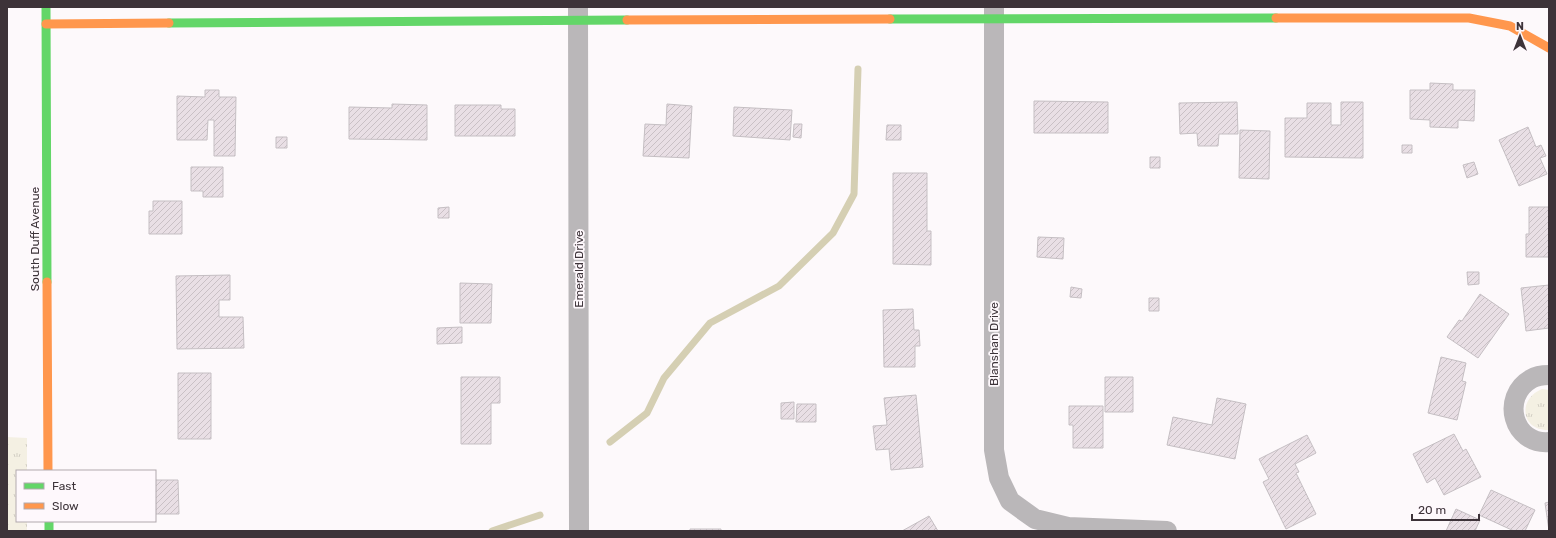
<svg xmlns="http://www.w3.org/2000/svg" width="1556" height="538" viewBox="0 0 1556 538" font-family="Rubik,sans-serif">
<defs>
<pattern id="grass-tufts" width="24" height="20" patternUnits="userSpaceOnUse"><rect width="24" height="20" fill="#f4f0e3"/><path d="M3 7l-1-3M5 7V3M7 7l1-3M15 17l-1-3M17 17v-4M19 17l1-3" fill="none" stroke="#d2cec4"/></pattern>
<pattern id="building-hatch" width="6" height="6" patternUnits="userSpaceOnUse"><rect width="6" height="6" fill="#e9dfe5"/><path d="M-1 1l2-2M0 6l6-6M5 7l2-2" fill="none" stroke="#c9c0c5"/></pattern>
</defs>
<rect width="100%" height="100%" fill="#fdf9fb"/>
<path fill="url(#grass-tufts)" d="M 1542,389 L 1549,390 L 1549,430 C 1521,431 1517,399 1542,389 Z
M 7,437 L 27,438 L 27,471 L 17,471 L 17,521 L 27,521 L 27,531 L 7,531 Z"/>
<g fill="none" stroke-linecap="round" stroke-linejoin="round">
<path stroke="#d5cfb3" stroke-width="7" d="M 610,442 L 647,413 L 664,378 L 710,323 L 779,286 L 833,233 L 854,194 L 858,69
M 492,531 L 540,515"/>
</g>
<path fill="url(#building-hatch)" stroke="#c5bfc3" d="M 1430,83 L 1453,84 L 1453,90 L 1475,90 L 1474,121 L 1458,120 L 1458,128 L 1430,127 L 1430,120 L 1410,119 L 1410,90 L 1430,90 Z
M 205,90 L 219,90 L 219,97 L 236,97 L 235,156 L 214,156 L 214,120 L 208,120 L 207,140 L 177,140 L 177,96 L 205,97 Z
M 1034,101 L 1108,102 L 1108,133 L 1034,133 Z
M 1237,102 L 1238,134 L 1219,134 L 1218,146 L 1198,146 L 1197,133 L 1180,134 L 1179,103 Z
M 1341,102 L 1363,102 L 1363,158 L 1285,157 L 1285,118 L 1307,118 L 1307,103 L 1331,103 L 1331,125 L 1341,125 Z
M 392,104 L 427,105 L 427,140 L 349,139 L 349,107 L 392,108 Z
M 667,104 L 692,106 L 689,158 L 643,156 L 645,124 L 666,125 Z
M 455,105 L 501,105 L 501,109 L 515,109 L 515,136 L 455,136 Z
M 734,107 L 792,110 L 790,140 L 733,136 Z
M 794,124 L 802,124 L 801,138 L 793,137 Z
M 887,125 L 901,125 L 901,140 L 886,140 Z
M 1528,127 L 1536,147 L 1541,145 L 1546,156 L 1540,158 L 1547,174 L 1519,186 L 1499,140 Z
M 1240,130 L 1270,131 L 1269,179 L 1239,178 Z
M 276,137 L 287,137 L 287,148 L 276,148 Z
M 1402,145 L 1412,145 L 1412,153 L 1402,153 Z
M 1150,157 L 1160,157 L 1160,168 L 1150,168 Z
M 1474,162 L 1478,174 L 1467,178 L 1463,165 Z
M 191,167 L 223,167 L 223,197 L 203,197 L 203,191 L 191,191 Z
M 893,173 L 927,173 L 927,231 L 931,231 L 931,265 L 893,264 Z
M 153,201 L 182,201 L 182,234 L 149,234 L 149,211 L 153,211 Z
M 449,207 L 449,218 L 438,218 L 438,208 Z
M 1529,207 L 1549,207 L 1549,257 L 1526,257 L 1526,234 L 1529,234 Z
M 1038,237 L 1064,238 L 1063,259 L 1037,257 Z
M 1467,272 L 1479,272 L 1479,284 L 1468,285 Z
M 230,275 L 230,300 L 219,300 L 219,317 L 243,317 L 244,348 L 177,349 L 176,276 Z
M 460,283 L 492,284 L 491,323 L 460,323 Z
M 1549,285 L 1549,328 L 1526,331 L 1521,288 Z
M 1071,287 L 1082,289 L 1081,298 L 1070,297 Z
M 1480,294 L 1509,314 L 1478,358 L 1447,337 L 1459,320 L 1462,321 Z
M 1149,298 L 1159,298 L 1159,311 L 1149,311 Z
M 913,309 L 914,330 L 919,330 L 920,346 L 915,346 L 915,367 L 884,367 L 883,310 Z
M 462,327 L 462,343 L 437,344 L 437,328 Z
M 1441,357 L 1466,363 L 1462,381 L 1466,382 L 1457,420 L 1428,413 Z
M 178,373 L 211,373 L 211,439 L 178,439 Z
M 461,377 L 500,377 L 500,403 L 491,403 L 491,444 L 461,444 Z
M 1105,377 L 1133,377 L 1133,412 L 1105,412 Z
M 916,395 L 923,467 L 891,470 L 889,449 L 876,450 L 873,426 L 887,425 L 884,398 Z
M 1217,398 L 1246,404 L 1235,459 L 1167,445 L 1173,417 L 1212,425 Z
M 794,402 L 794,419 L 781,419 L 781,403 Z
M 797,404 L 816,404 L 816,422 L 796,422 Z
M 1069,406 L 1103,406 L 1103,448 L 1073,448 L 1073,425 L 1069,425 Z
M 1454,434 L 1463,451 L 1466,449 L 1481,477 L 1444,495 L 1435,478 L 1427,483 L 1413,454 Z
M 1307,435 L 1316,453 L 1295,464 L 1299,472 L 1296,473 L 1316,514 L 1286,529 L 1263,482 L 1269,479 L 1259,459 Z
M 155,480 L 178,480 L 179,514 L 155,514 Z
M 1491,490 L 1535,510 L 1525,531 L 1514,531 L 1479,515 Z
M 1549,502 L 1549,531 L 1545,503 Z
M 1456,509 L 1480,520 L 1475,531 L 1446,531 Z
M 929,516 L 938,531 L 902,531 Z
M 690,529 L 721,529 L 721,531 L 690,531 Z"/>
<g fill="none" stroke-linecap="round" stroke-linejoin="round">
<path stroke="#bab7b9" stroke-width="20" d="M 578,7 L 579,531
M 994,7 L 994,450 L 999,478 L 1010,501 L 1035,519 L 1068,527 L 1167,531
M 1549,375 C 1543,375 1536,376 1531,379 C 1500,397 1513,445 1549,442"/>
<path stroke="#63d668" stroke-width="9" d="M 46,7 L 47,282
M 890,19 L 1276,18
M 169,23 L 627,20
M 49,521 L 49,531"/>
<path stroke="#ff974d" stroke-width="9" d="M 1276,18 L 1469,18 L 1510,26 L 1549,48
M 627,20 L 890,19
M 46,24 L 169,23
M 47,282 L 48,471"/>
</g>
<g text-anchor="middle" stroke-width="3.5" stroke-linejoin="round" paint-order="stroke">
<g font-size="12" fill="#3d3339" stroke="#fef8fc">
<text transform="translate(35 239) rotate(-90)" y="4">South Duff Avenue</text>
<text transform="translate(579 269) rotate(-90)" y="4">Emerald Drive</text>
<text transform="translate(994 344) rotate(-90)" y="4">Blanshan Drive</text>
</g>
</g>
<rect width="1556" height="538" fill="none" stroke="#3d3339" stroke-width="16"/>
<rect x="16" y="470" width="140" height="52" fill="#fef8fc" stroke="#b1a9ae"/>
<rect x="24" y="483" width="20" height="6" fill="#63d668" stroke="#b1a9ae"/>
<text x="52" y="490" font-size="12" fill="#3d3339">Fast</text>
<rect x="24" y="503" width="20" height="6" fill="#ff974d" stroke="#b1a9ae"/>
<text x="52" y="510" font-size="12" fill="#3d3339">Slow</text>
<g transform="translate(1520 36)" stroke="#fef8fc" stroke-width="3" paint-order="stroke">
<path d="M0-3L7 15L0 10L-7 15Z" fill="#3d3339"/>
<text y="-6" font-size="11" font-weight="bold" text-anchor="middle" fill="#3d3339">N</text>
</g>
<path d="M1412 514v6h67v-6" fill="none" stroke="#3d3339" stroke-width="2"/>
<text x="1418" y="514" font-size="12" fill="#3d3339" stroke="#fef8fc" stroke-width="3" paint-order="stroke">20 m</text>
</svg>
